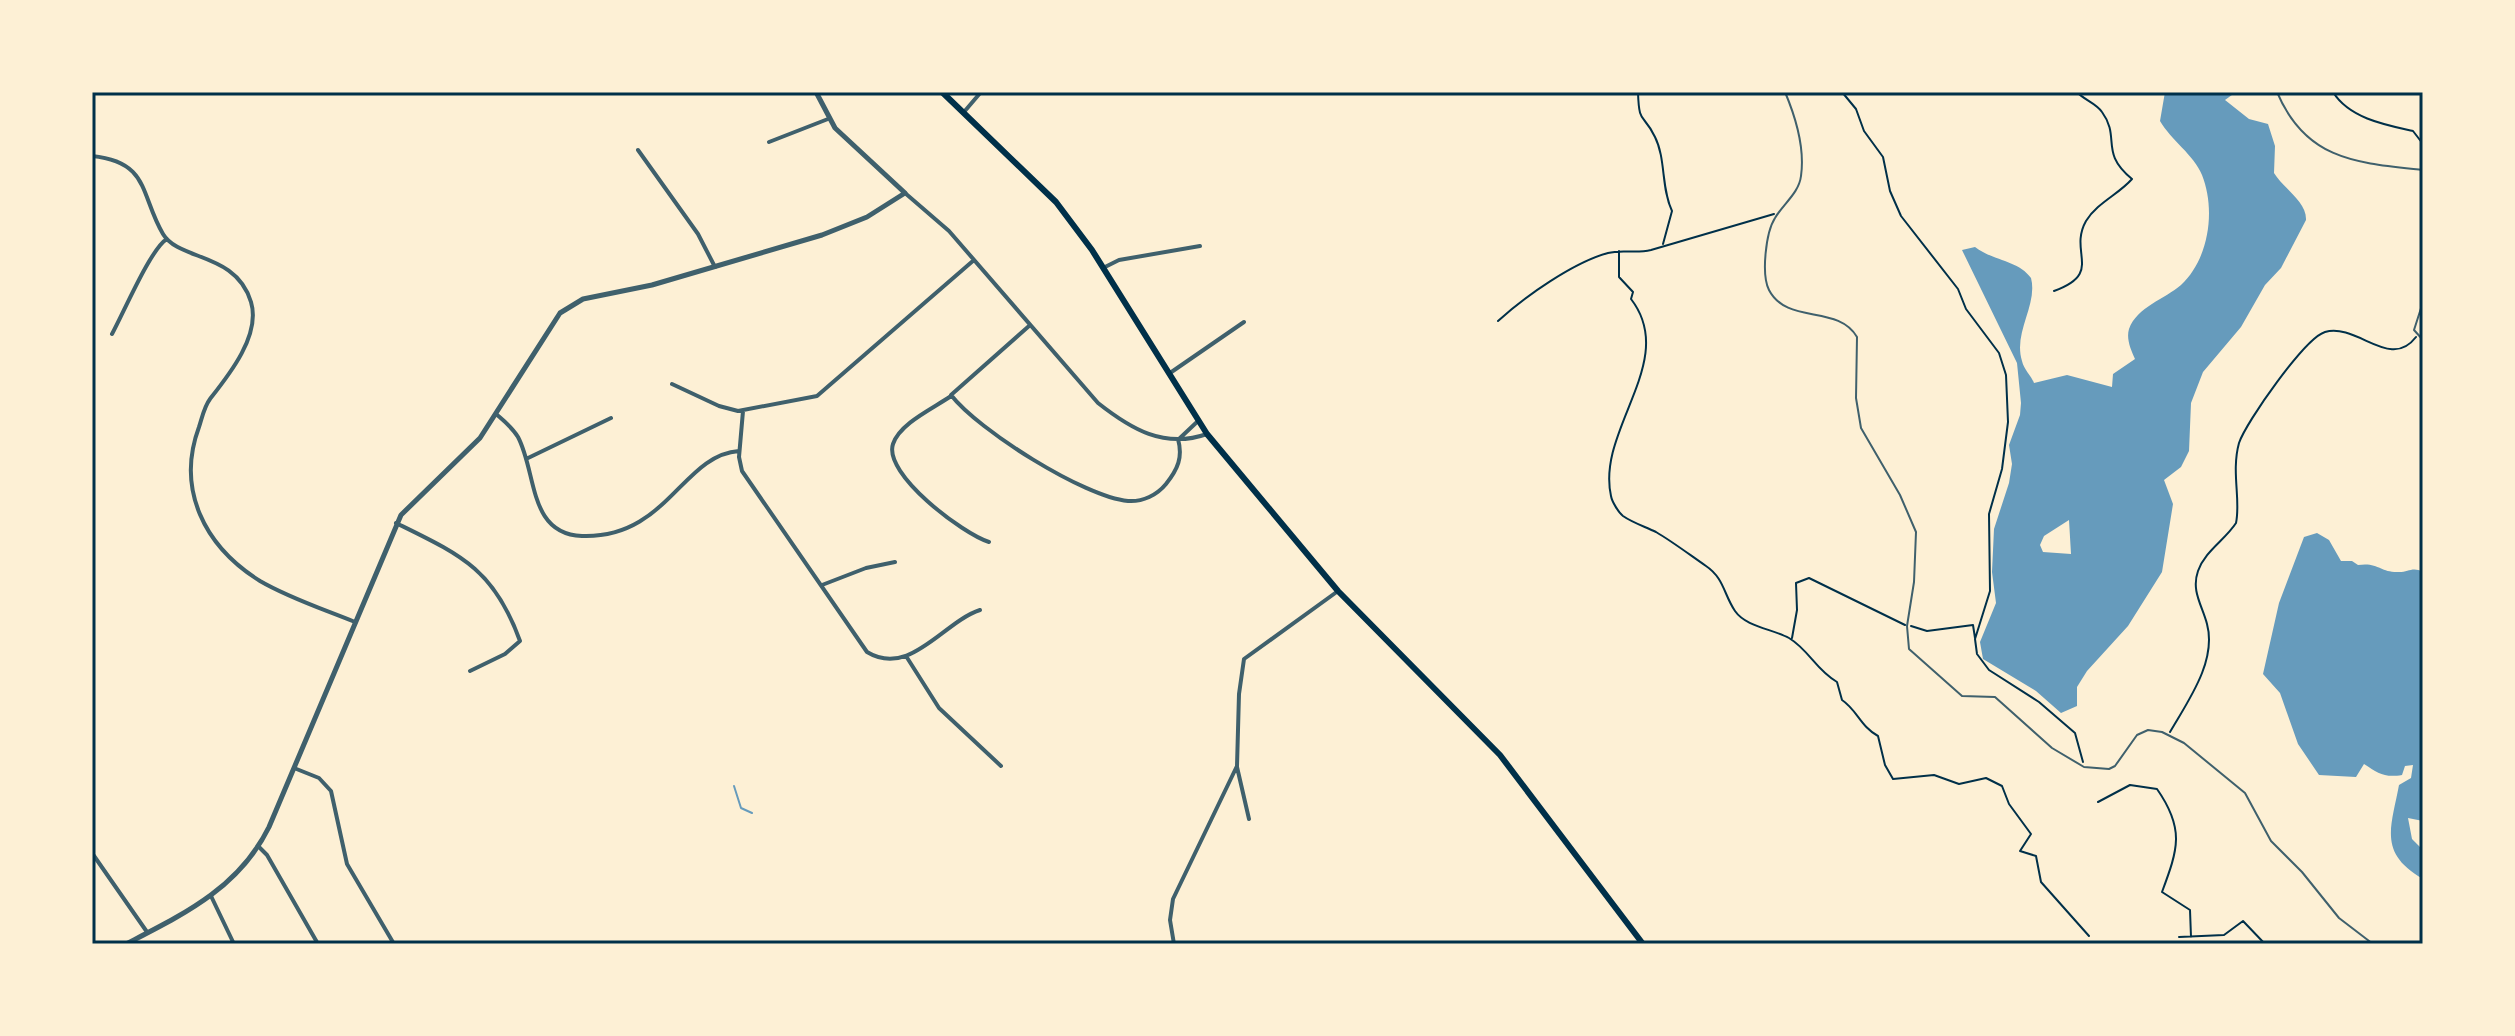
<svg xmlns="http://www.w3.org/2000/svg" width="2515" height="1036" viewBox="0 0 2515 1036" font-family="Helvetica,sans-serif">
<rect width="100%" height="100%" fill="#fdf0d5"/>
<path fill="#669bbc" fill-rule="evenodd" d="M 2165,92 L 2236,92 L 2225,100 L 2249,119 L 2268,124 L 2275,146 L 2274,173 C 2283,188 2307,202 2306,220 L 2281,268 L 2265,285 L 2241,327 L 2203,372 L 2191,403 L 2189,451 L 2181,467 L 2164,480 L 2173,504 L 2162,572 L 2128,626 L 2087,671 L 2077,687 L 2077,706 L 2061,713 L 2036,691 L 1983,659 L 1980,642 L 1996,603 L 1992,572 L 1994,529 L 2009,483 L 2012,464 L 2009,445 L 2020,415 L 2021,403 L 2017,363 L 1962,250 L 1975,247 C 1993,261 2018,260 2031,278 C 2038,305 2013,332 2022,361 C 2024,370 2031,375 2034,383 L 2067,375 L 2112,387 L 2113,374 L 2135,359 C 2131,350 2126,339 2129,329 C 2137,307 2165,299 2181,285 C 2209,259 2216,210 2202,175 C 2194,155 2171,140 2160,121 ZM 2069,520 L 2071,554 L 2043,552 L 2040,545 L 2044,536 Z
M 2317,533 L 2329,540 L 2341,561 L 2352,561 L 2358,565 C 2378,562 2380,572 2397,572 C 2408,573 2412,566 2423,572 L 2423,821 L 2408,818 L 2412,839 L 2423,850 L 2423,879 C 2378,853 2391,828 2399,785 L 2411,778 L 2413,765 L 2405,766 L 2402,775 C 2384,778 2378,773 2364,764 L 2356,777 L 2319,775 L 2298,744 L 2280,693 L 2263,674 L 2279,603 L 2304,537 Z"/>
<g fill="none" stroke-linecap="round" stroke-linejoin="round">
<path stroke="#669bbc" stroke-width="2" d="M 734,786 L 741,808 L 752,813"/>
<path stroke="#003049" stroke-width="2" d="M 1638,92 C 1639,126 1643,112 1655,137 C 1666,159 1661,188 1672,211 L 1663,244
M 1842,92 L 1856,109 L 1864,131 L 1883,157 L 1890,191 L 1901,216 L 1958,289 L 1966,309 L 1999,353 L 2006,375 L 2008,422 L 2002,469 L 1989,514 L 1990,591 L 1975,639 L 1977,654 L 1989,670 L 2039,702 L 2075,733 L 2083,762
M 2333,92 C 2349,118 2385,125 2413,131 L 2423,144
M 1619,251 L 1619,277 L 1633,292 L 1631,299 C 1679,361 1596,429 1611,496 C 1612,502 1619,513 1623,516 C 1633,523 1646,527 1656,532 C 1673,542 1690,555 1706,566 C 1724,578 1724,595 1735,611 C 1746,627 1773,629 1789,638 C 1809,650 1816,670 1837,682 L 1842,700 C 1857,710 1861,727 1878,736 L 1885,765 L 1893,779 L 1934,775 L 1959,784 L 1986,778 L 2002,786 L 2009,804 L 2031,834 L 2020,851 L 2036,856 L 2041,882 L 2089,936
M 2054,291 C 2104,273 2068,253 2086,221 C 2097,203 2119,194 2132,179 C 2099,152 2121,138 2102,112 C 2096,103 2084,100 2077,92
M 1498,321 C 1524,297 1574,262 1608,253 C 1622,249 1635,254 1651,250 L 1774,214
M 1911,626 L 1927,631 L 1973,625 L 1975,638
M 1792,638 L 1797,610 L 1796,583 L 1809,578 L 1905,625
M 2170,732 C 2188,701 2217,661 2207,624 C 2202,605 2191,591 2198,571 C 2205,551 2225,540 2236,523 C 2241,500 2231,472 2239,443 C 2246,422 2305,338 2325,332 C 2358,323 2390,371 2416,337
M 2098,802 L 2130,785 L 2157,789 C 2185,829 2178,849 2162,892 L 2190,910 L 2191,937
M 2179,937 L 2224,935 L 2243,921 L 2265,944"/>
<path stroke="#3f606c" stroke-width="2" d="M 1785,92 C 1796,118 1805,148 1801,176 C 1799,193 1783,204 1775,218 C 1766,232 1761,274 1769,290 C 1787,325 1838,304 1857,337 L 1856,398 L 1861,428 L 1900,495 L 1916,532 L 1914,582 L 1907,626 L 1909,649 L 1962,696 L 1995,697 L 2052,748 L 2084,767 L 2109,769 L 2115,766 L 2137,735 L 2148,730 L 2162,732 L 2184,743 L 2245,793 L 2271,841 L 2302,872 L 2339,918 L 2373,944
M 2277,92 C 2306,161 2358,163 2423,170
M 2423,302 L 2414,330 L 2423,340"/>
<path stroke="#3f606c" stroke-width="4" d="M 964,112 L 981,92
M 769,142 L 828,119
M 638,150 L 698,234 L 715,267
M 92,156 C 150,162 140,195 163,234 C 179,261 236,252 251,302 C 261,335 229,375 210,399 C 204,407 202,418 199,427 C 176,489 204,546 260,581 C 289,598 323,609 355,622
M 905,193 L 949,231 L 1098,403 C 1131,429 1164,449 1207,434
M 1103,268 L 1119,260 L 1200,246
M 1029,326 L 951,395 C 978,430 1084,497 1128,501 C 1143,502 1157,495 1166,484 C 1178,469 1183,457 1178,439
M 112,334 C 124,312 151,248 167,239
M 1170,373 L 1244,322
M 672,384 L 719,406 L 738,411 L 817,396 L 974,260
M 951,396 C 934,408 900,423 893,444 C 883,474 963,534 989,542
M 743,411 L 739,457 L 742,471 L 867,652 C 910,678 943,622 980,610
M 496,414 C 504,421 512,427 518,437 C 537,473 528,534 582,536 C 667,539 682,455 739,451
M 1180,438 L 1198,421
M 526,459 L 611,418
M 396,523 C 461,555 494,569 520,641 L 505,654 L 470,671
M 822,585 L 866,568 L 895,562
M 906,656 L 939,708 L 1001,766
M 1237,767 L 1249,819
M 294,768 L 319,778 L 331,791 L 347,864 L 394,944
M 259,847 L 267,855 L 318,944
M 92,853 L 147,932
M 211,896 L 234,944
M 1174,944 L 1170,920 L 1173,899 L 1237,766 L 1239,694 L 1244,659 L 1338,591"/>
<path stroke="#3f606c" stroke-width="5" d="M 126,944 C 184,914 239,888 269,827 L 401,515 L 480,438 L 560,313 L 583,299 L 652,285 L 822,235 L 867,217 L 905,193 L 835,128 L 816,92"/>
<path stroke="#003049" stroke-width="6" d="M 942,92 L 1056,202 L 1092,250 L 1207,434 L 1338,591 L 1500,755 L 1643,944"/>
</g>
<rect width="2515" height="1036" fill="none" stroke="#fdf0d5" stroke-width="188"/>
<rect x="94" y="94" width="2327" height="848" fill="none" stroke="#003049" stroke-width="3"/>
</svg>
